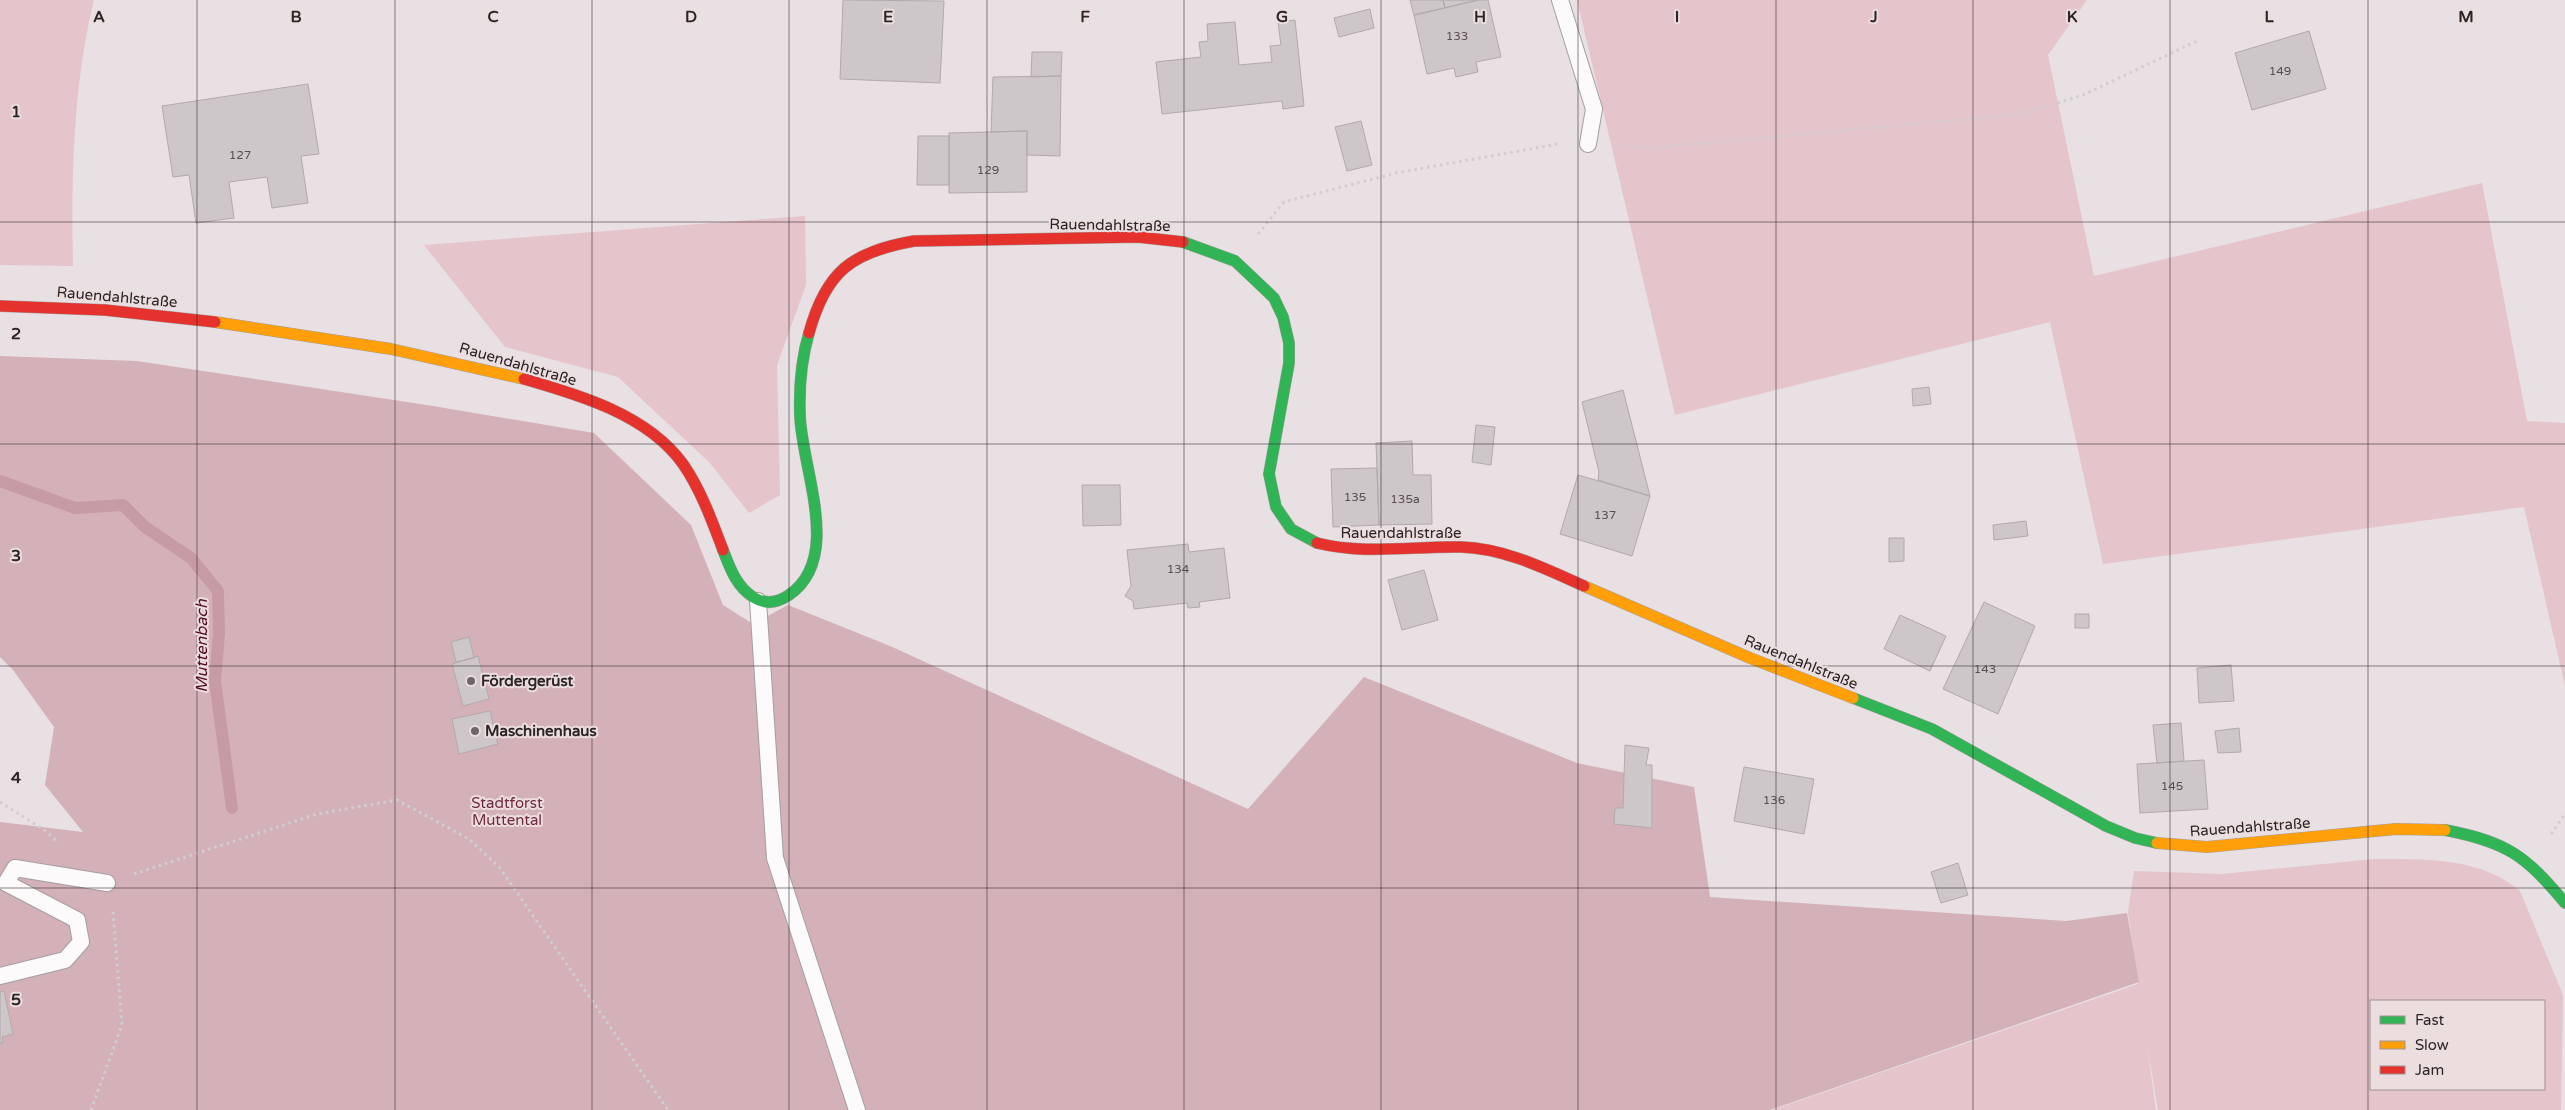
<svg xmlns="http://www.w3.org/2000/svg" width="2565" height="1110" viewBox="0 0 2565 1110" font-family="'Varela Round',sans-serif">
<rect width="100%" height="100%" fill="#e8e0e2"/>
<path fill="#e5c4cb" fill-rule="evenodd" d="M 0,0 L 94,0 C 73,84 71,180 73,266 L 0,265 Z
M 1577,0 L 2087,0 L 2048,55 L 2094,276 L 2482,183 L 2527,421 L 2565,423 L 2565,686 L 2524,507 L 2103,564 L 2050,322 L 1675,415 Z
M 805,216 L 806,285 L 777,365 L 780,495 L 749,513 L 710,463 L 618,377 L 505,347 L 424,245 Z
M 2374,859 C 2423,859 2481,857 2520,891 L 2563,995 L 2561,1110 L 2158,1110 L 2147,1044 L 2156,1110 L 1772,1110 L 2138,984 L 2128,912 L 2134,871 L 2221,874 ZM 2371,1001 L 2544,1001 L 2544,1089 L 2371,1089 Z"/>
<path fill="#d4b1b8" d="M 0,356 L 137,361 L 433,406 L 594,433 L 691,525 L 723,605 L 753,624 L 788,605 L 890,646 L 1248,809 L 1364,677 L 1577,763 L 1694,787 L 1710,897 L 2066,921 L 2127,913 L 2139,982 L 1770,1110 L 0,1110 L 0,822 L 83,832 L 45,785 L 54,727 L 13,670 L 0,657 Z"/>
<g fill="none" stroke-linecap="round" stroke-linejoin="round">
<path stroke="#c69ba4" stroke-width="12" d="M 0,481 L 75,508 L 123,505 L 145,527 L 191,558 L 218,591 L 219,633 L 215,681 L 232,808"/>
</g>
<path fill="#cec7c9" stroke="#b0aaab" d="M 843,0 L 944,1 L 940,83 L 840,79 Z
M 1410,0 L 1443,0 L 1445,8 L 1414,15 Z
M 1443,0 L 1478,0 L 1445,8 Z
M 1478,0 L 1488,0 L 1501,57 L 1476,62 L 1478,72 L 1456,77 L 1454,68 L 1427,74 L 1414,15 Z
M 1370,9 L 1374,28 L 1339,37 L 1334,18 Z
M 1295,20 L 1304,106 L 1283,109 L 1282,101 L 1162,114 L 1156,62 L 1201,57 L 1199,42 L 1208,41 L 1207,24 L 1235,22 L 1239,65 L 1272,62 L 1270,46 L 1281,45 L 1278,22 Z
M 2309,31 L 2326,89 L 2252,110 L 2235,53 Z
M 1032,52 L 1062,52 L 1061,76 L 1031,77 Z
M 1061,76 L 1060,156 L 1027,155 L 1027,131 L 991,132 L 993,77 Z
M 308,84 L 319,154 L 301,156 L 308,203 L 272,208 L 267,177 L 229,182 L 234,218 L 196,223 L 189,175 L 173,177 L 162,106 Z
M 1361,121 L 1372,165 L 1347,171 L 1335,127 Z
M 1027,131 L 1027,192 L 949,193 L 949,133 Z
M 918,136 L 949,136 L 949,185 L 917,185 Z
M 1929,387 L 1931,404 L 1913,406 L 1912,389 Z
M 1623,390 L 1650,496 L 1598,480 L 1599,472 L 1582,402 Z
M 1476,425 L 1495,427 L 1491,465 L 1472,462 Z
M 1412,441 L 1413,475 L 1431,475 L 1432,524 L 1379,525 L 1376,443 Z
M 1377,468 L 1379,525 L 1333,527 L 1331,469 Z
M 1578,475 L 1650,496 L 1632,556 L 1560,534 Z
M 1082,485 L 1120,485 L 1121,525 L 1083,526 Z
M 2026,521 L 2028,536 L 1994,540 L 1993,525 Z
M 1889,538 L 1904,538 L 1904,561 L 1889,562 Z
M 1188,544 L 1189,552 L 1224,548 L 1230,598 L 1199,602 L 1200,607 L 1188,608 L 1187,603 L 1134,609 L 1133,601 L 1125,596 L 1131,586 L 1127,550 Z
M 1424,570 L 1438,620 L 1402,630 L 1388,580 Z
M 1984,602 L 2035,626 L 1998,714 L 1943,689 Z
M 2075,614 L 2089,614 L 2089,628 L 2075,628 Z
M 1900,615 L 1946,636 L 1930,671 L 1884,649 Z
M 469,637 L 474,658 L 456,662 L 451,642 Z
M 478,656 L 489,699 L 463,706 L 452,664 Z
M 2231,665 L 2234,701 L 2199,703 L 2197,668 Z
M 490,711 L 498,744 L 459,754 L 452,719 Z
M 2181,723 L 2184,761 L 2157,763 L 2153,725 Z
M 2239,728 L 2241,752 L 2218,753 L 2215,731 Z
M 1625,745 L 1649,748 L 1646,765 L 1652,765 L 1652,828 L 1614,824 L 1615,808 L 1623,808 Z
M 2204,760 L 2208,809 L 2140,813 L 2137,764 Z
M 1744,767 L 1814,779 L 1804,834 L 1734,821 Z
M 1958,863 L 1968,895 L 1941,903 L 1931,872 Z
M 4,991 L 13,1034 L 2,1037 L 3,1043 L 0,1043 L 0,992 Z"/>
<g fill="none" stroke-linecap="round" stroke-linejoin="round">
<defs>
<path id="lane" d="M 1560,0 L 1594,109 L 1588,144
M 758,601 L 775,858 L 857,1110
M 0,976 L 65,960 L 81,942 L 77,920 L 6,883 L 15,868 L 107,883"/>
<path id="fast" d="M 1183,242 L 1235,261 L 1274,298 L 1283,317 L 1289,343 L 1289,363 L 1269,474 L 1276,507 L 1291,529 L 1317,543
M 723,550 C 730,568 736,586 753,597 C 765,605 777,603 789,595 C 843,558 802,470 800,416 C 799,389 801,360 809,333
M 1853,698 L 1932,729 L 2106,826 L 2135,838 L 2157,843
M 2445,830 C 2507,842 2525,855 2565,903"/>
<path id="slow" d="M 215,322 L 391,349 L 524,379
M 1584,586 L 1750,658 L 1853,698
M 2157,843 L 2207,847 L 2396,829 L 2445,830"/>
<path id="jam" d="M 0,306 L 105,310 L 215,322
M 809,333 C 826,271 852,252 914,241 L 1138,237 L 1183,242
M 524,379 C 580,395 648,415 683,464 C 701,490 712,521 723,550
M 1317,543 C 1365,555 1412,546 1461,547 C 1504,548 1546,569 1584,586"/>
</defs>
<use href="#lane" stroke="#a49e9f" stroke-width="18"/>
<use href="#fast" stroke="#a49e9f" stroke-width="12"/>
<use href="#slow" stroke="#a49e9f" stroke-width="12"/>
<use href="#jam" stroke="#a49e9f" stroke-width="12"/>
<path stroke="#d1cecf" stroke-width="3" stroke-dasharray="2.5 4" stroke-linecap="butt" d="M 1619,146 L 1652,148 L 2022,114 L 2083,95 L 2197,41
M 1258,234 L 1284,202 L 1396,173 L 1558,144
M 0,802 L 43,829 L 59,843
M 2551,834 L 2565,814
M 134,874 L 317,814 L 397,800 L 469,839 L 500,868 L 668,1110
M 91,1110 L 122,1025 L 113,911"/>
<use href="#lane" stroke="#fcfafb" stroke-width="16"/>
<use href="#fast" stroke="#30b455" stroke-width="11"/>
<use href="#slow" stroke="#ff9f0a" stroke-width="11"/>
<use href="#jam" stroke="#e5322d" stroke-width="11"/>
</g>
<path fill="none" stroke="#2b2526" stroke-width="1" stroke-opacity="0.55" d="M 197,0 L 197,1110M 395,0 L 395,1110M 592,0 L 592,1110M 789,0 L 789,1110M 987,0 L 987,1110M 1184,0 L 1184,1110M 1381,0 L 1381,1110M 1578,0 L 1578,1110M 1776,0 L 1776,1110M 1973,0 L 1973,1110M 2170,0 L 2170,1110M 2368,0 L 2368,1110M 0,222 L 2565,222M 0,444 L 2565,444M 0,666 L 2565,666M 0,888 L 2565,888"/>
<g fill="#6d6668" stroke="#ecdddf" stroke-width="2">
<circle cx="471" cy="681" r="5"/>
<circle cx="475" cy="731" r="5"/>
</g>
<g text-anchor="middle" stroke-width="4" stroke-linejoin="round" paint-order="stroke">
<g font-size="12" fill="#564f50">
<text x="1457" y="40">133</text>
<text x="2280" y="75">149</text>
<text x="240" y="159">127</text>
<text x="988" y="174">129</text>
<text x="1355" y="501">135</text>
<text x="1405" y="503">135a</text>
<text x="1605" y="519">137</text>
<text x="1178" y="573">134</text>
<text x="1985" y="673">143</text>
<text x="2172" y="790">145</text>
<text x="1774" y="804">136</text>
</g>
<g font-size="15" fill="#2b2526" stroke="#ecdddf">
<text transform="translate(1110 225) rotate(1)" y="5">Rauendahlstraße</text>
<text transform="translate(117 297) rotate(5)" y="5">Rauendahlstraße</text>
<text transform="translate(518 364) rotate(16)" y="5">Rauendahlstraße</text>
<text x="1401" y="538">Rauendahlstraße</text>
<text transform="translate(1801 662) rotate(22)" y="5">Rauendahlstraße</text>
<text transform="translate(2250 827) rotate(-4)" y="5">Rauendahlstraße</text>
</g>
<g font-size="15" font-weight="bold" fill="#2b2526" stroke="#ecdddf" text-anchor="start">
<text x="481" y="686">Fördergerüst</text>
<text x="485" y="736">Maschinenhaus</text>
</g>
<g font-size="15" fill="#722a3f" stroke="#ecdddf">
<text x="507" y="808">Stadtforst<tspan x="507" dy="17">Muttental</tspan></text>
</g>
<g font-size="16" font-style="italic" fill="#550e27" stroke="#ecdddf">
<text transform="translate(201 646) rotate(-90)" y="6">Muttenbach</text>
</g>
</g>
<g font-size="16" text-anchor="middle" font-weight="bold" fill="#2b2526" stroke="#ecdddf" stroke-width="4" stroke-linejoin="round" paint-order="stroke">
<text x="99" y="22">A</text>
<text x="296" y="22">B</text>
<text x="493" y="22">C</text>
<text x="691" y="22">D</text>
<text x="888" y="22">E</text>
<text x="1085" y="22">F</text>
<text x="1282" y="22">G</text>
<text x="1480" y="22">H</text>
<text x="1677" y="22">I</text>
<text x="1874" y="22">J</text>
<text x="2072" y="22">K</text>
<text x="2269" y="22">L</text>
<text x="2466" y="22">M</text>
<text x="16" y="117">1</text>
<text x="16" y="339">2</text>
<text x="16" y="561">3</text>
<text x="16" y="783">4</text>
<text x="16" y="1005">5</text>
</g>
<rect x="2370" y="1000" width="175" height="90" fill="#ecdddf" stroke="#9f9395"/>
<rect x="2380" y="1016" width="25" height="8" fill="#30b455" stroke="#9f9395"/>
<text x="2415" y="1025" font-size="15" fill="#2b2526">Fast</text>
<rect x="2380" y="1041" width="25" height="8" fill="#ff9f0a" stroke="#9f9395"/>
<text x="2415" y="1050" font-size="15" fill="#2b2526">Slow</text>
<rect x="2380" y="1066" width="25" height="8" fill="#e5322d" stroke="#9f9395"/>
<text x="2415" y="1075" font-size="15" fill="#2b2526">Jam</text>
</svg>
